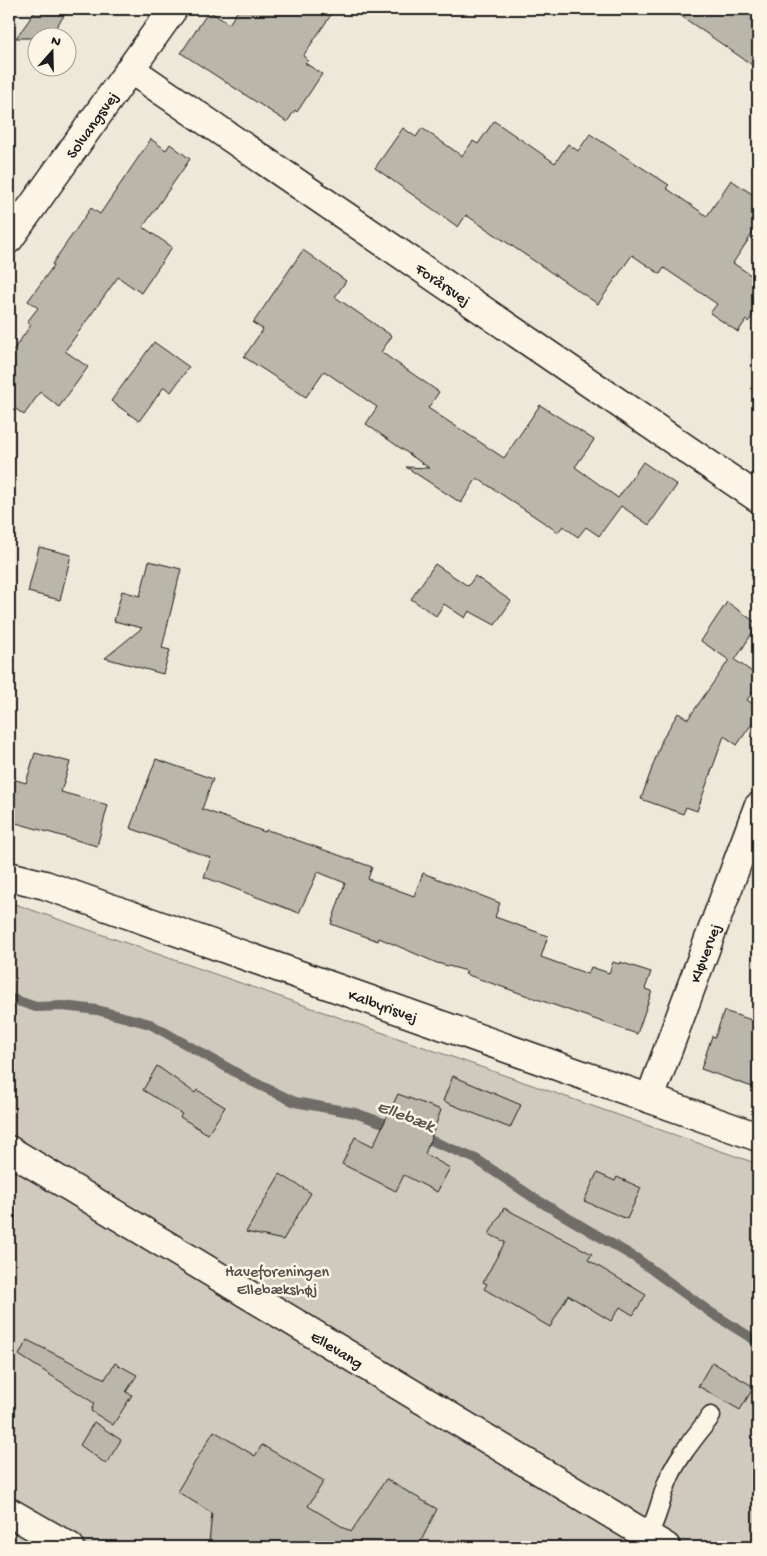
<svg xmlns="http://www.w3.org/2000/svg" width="767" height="1556" viewBox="0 0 767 1556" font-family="'Gochi Hand',sans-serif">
<rect width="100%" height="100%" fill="#eee8d9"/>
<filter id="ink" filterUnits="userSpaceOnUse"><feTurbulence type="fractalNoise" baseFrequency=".02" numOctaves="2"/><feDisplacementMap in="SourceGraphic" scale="10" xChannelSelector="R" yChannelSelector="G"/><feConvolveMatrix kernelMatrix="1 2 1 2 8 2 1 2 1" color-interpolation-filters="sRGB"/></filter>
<g filter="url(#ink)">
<path fill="#cfcabd" stroke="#76736c" d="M 9,902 L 758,1164 L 758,1547 L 9,1547 Z"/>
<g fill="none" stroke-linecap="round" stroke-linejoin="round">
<path stroke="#6f6c67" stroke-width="10" d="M 9,998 L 36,1007 L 63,1006 L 97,1010 L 150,1024 L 251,1081 L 295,1102 L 355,1113 L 395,1127
M 418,1135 L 476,1159 L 534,1198 L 636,1258 L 710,1312 L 758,1342"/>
</g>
<path fill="#bab6aa" stroke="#1c1c1c" d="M 37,9 L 69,9 L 48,38 L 16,38 Z
M 239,9 L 335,9 L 303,56 L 308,60 L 305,63 L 322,74 L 297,112 L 295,110 L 287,122 L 181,53 L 209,11 L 229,24 Z
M 671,9 L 758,9 L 758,69 Z
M 494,121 L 555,163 L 568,144 L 578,151 L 590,134 L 669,185 L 666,188 L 707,216 L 731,180 L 758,198 L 758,225 L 733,263 L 758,280 L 758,307 L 748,322 L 746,320 L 738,332 L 710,313 L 717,304 L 664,268 L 660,274 L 632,255 L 598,304 L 466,215 L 458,227 L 375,168 L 403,128 L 416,137 L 422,128 L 462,156 L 473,141 L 478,144 Z
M 151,139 L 166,150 L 170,144 L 190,159 L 143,227 L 172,247 L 141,293 L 118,277 L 65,351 L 88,367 L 59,407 L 40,392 L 24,415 L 9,404 L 9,356 L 31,325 L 27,322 L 38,308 L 28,301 L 54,265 L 52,264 L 91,208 L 100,214 Z
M 303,250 L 346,281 L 335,297 L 392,336 L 381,352 L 439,392 L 428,408 L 504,458 L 540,405 L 594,440 L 575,467 L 618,498 L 643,462 L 677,485 L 649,525 L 621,506 L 599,536 L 586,527 L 578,537 L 563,526 L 558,532 L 477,478 L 461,503 L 406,467 L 429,468 L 366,424 L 377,407 L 324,371 L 306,397 L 244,357 L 263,329 L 253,323 Z
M 154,342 L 189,367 L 171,392 L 164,387 L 139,421 L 111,401 Z
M 39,547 L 71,555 L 60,600 L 28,592 Z
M 149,561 L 181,569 L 162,648 L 170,650 L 163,674 L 105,658 L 142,628 L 114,621 L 122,591 L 140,596 Z
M 435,564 L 468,586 L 475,576 L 511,601 L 495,625 L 469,611 L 465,618 L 444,604 L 436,616 L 411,599 Z
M 727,602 L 758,624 L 735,660 L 758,676 L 758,684 L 747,700 L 758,707 L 758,715 L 737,745 L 724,736 L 697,811 L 686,807 L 683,814 L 641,799 L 662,740 L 678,713 L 688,719 L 729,660 L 701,641 Z
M 35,753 L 70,762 L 61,792 L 108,805 L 97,846 L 9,821 L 9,778 L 26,783 Z
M 156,759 L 213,779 L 202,809 L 265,832 L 266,830 L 274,832 L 372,867 L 368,879 L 414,896 L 423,873 L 500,903 L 495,917 L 548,936 L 541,957 L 588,974 L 591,967 L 609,973 L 613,962 L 619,964 L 620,962 L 651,972 L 645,989 L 652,991 L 637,1034 L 465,974 L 467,971 L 437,963 L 379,938 L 378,941 L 331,924 L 345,883 L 318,872 L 299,913 L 204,877 L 211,858 L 130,828 Z
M 724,1011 L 758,1022 L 758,1089 L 701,1069 L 712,1036 L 715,1037 Z
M 157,1066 L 195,1093 L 197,1090 L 225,1107 L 208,1134 L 180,1117 L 182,1114 L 143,1090 Z
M 453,1076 L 521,1105 L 510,1128 L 443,1101 Z
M 398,1094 L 441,1110 L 425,1154 L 450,1168 L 437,1192 L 404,1175 L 396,1191 L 342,1164 L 355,1137 L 373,1146 Z
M 597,1173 L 615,1181 L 617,1177 L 641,1188 L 627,1219 L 584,1201 Z
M 280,1174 L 311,1193 L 283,1240 L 246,1232 Z
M 504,1208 L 592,1254 L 588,1260 L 646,1295 L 633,1315 L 620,1307 L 611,1321 L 568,1295 L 550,1327 L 484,1289 L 487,1284 L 483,1282 L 505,1242 L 489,1234 Z
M 27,1340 L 105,1379 L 115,1363 L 137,1375 L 126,1392 L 132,1395 L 113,1425 L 91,1411 L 94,1403 L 19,1355 Z
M 712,1362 L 754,1387 L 740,1410 L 698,1386 Z
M 94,1422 L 121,1440 L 106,1464 L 80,1445 Z
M 214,1431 L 255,1456 L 262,1445 L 324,1481 L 308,1506 L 351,1532 L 386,1479 L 437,1509 L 418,1547 L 241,1547 L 209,1543 L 212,1513 L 178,1492 L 178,1490 Z"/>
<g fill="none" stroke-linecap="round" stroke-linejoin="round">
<defs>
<path id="lane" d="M 647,1536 C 658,1519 661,1496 669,1478 C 679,1455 696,1436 711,1416"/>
<g id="street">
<path id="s1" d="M 130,69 L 758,498"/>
<path id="s2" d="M 9,239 L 173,9"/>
<path id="s3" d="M 9,876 L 45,885 L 758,1137"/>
<path id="s4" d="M 650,1098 L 758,807"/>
<path id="s5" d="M 9,1150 L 666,1547"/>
<path d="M 9,1512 L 70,1547"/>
</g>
</defs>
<use href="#lane" stroke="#1c1c1c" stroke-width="21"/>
<use href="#street" stroke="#1c1c1c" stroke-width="31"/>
<use href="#lane" stroke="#fcf5e5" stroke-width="18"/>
<use href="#street" stroke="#fcf5e5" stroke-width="28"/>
</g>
</g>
<g text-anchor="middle" stroke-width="5" stroke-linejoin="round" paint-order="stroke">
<g font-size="16" fill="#1c1c1c" stroke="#fcf5e5">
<text dy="6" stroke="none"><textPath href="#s2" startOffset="141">Solvangsvej</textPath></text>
<text dy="6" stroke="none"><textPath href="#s1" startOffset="380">Forårsvej</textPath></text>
<text dy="6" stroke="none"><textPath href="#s4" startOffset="155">Kløvervej</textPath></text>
<text dy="6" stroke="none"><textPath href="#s3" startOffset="396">Kalbyrisvej</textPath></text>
<text dy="6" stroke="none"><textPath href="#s5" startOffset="384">Ellevang</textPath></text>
</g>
<g font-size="16" fill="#52504c" stroke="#fcf5e5">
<text x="277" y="1276">Haveforeningen<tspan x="277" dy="18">Ellebækshøj</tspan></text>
</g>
<g font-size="18" font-style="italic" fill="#5b5854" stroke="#fcf5e5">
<text transform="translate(406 1115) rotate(21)" y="6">Ellebæk</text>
</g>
</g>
<rect width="767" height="1556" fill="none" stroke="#fcf5e5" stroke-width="30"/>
<rect x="15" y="15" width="737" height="1526" fill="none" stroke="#1c1c1c" stroke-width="2" filter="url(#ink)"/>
<g transform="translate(52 52) rotate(20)"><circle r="24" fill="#fcf5e5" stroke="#a29e95"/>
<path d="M0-4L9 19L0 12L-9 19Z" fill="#1c1c1c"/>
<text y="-8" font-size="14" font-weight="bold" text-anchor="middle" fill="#1c1c1c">N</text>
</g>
</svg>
